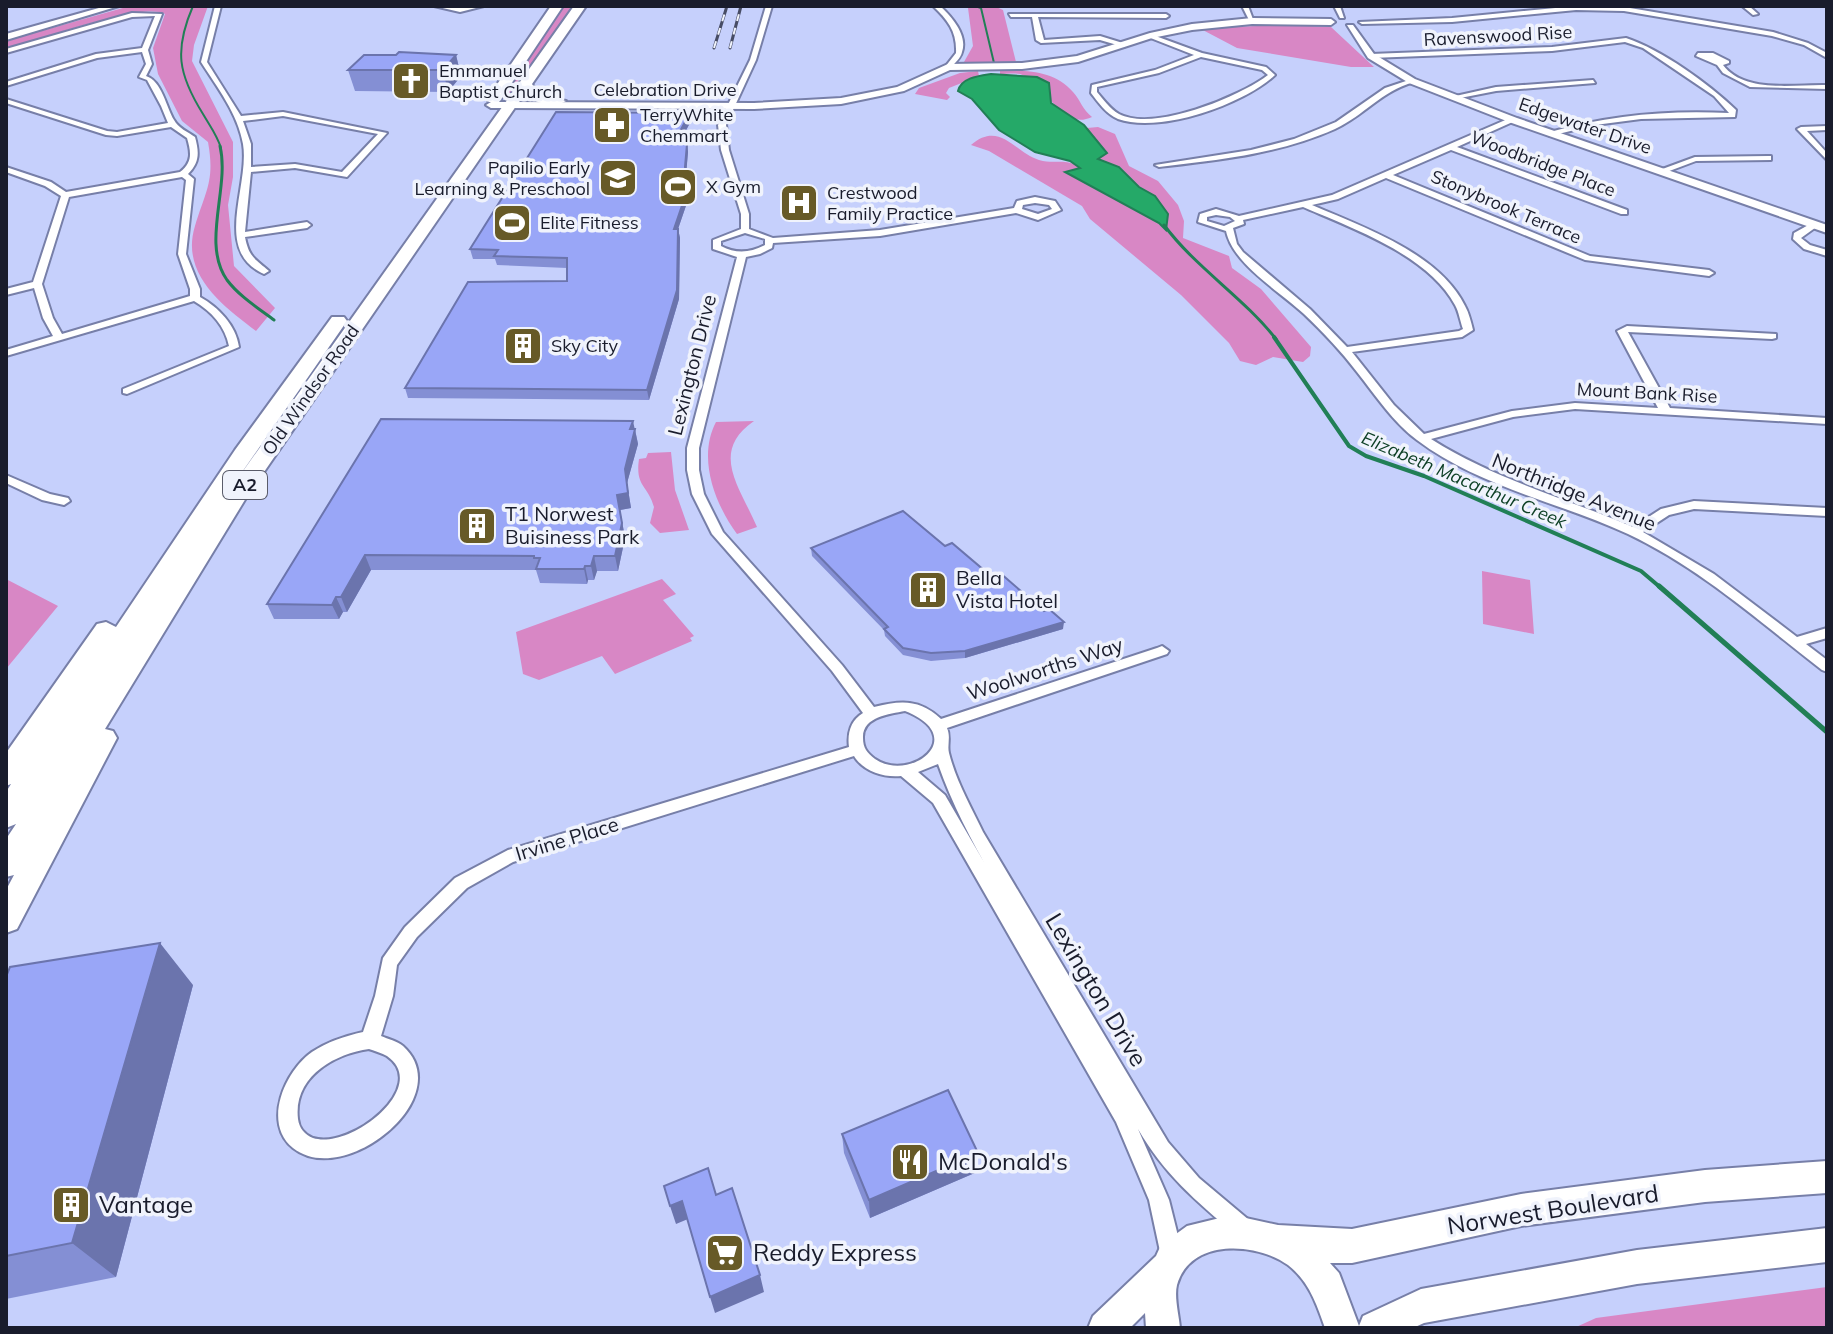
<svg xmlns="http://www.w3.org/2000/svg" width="1833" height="1334" viewBox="0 0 1833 1334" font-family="Mulish,sans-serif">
<rect width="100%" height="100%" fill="#c6d0fc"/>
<path fill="#d887c5" d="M 130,6 L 208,6 L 194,45 L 192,61 L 233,142 L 233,177 L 228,205 L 234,266 L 275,308 L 256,331 C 223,306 180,274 195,226 C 206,190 215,181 208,142 L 182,121 L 158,74 L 153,48 L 165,14 C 144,1 35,41 6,49 L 6,41 Z
M 561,6 L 574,6 L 512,94 L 504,99 L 503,93 Z
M 994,6 L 1003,10 L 1016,62 L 964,62 L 973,46 L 968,8 Z
M 1291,25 L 1331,27 L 1374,67 L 1351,67 L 1237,48 L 1199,28 Z
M 978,71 L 979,76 L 949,88 L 946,93 L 950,97 L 947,100 L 915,94 L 919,88 L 960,73 Z
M 1000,71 C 1025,70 1055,70 1073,92 C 1081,101 1082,109 1092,117 C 1060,132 1047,82 1020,74 C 1014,73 1006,74 1000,74 Z
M 1098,127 L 1115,134 L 1129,166 L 1158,181 L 1178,205 L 1184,221 L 1183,238 L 1229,256 L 1232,268 L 1261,289 L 1311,347 L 1310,356 L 1303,362 L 1273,357 L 1256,365 L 1240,361 L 1229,343 L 1181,295 L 1090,219 L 1082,206 L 989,151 L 971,145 C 1000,120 1015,153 1039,160 C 1056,165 1064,157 1081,168 L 1067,172 L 1157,222 L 1166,230 L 1155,197 L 1139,187 L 1120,167 L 1105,164 L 1097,158 L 1106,153 L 1087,128 Z
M 754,421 C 709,452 740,487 757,527 L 737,534 C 715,504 697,458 716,422 Z
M 671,452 L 675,490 L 689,530 L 660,533 L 650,523 L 654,507 C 648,485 635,487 639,459 L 646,458 L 648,453 Z
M 1482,571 L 1530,580 L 1534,634 L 1483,624 Z
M 6,579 L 58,606 L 6,669 Z
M 662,579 L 676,594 L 663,600 L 694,636 L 690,638 L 692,641 L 615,674 L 602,656 L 539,680 L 523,674 L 516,632 Z
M 1827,1287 L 1827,1328 L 1574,1328 L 1596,1318 Z"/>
<path fill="#25a968" stroke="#217f56" stroke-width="2" d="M 991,74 L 1037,77 L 1049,83 L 1051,103 L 1084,125 L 1107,153 L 1098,159 L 1119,167 L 1139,187 L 1155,196 L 1168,214 L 1166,230 L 1159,223 L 1065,172 L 1080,168 L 1070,161 L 1035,152 L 999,130 L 972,99 L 958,91 C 961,78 978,76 991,74 Z"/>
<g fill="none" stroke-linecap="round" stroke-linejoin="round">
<path stroke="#217f56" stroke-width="2" d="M 193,6 C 174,50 178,74 203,114 C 210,126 217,135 221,148
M 975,6 L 981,8 L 994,63"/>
<path stroke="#217f56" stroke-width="3" d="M 220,146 C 230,188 201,243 227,280 C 239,296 258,308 274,320
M 1164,225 C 1196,268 1243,297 1276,339"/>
<path stroke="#217f56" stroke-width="4" d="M 1274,337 L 1349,446 L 1366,456 L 1424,476 L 1641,571 L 1661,588"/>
<path stroke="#217f56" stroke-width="5" d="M 1659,586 L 1827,732"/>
<defs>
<path id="street" d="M 215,6 L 221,6 L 207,62 L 241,116 L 283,112 L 387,133 L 347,177 L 295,168 L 251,172 L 245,232 L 307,222 L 311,225 L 307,228 L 245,237 C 249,257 254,258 269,271 L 264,274 C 212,251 250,186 243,144 C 238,114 217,87 201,62 ZM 283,116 L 378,134 L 342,172 L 295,164 L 251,167 L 251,144 L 243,121 Z
M 434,6 L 460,8 L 484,6 L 460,12 Z
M 766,6 L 772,6 L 756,60 L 726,125 L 729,150 L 749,214 L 749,229 L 773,238 L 880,230 L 1014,208 L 1017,201 L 1035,197 L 1055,201 L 1061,210 L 1038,220 L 1016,213 L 880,236 L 773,243 L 772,248 L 760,254 L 746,257 L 699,448 L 699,470 L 704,494 L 723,532 L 842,665 L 874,707 C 901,700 920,699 941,719 L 1157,648 L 1162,646 L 1169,651 L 1167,654 L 947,728 C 951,737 947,745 949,753 C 956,781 971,807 983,832 L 1168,1142 L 1199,1178 L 1249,1220 L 1252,1227 L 1249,1234 L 1242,1237 L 1235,1234 C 1196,1201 1164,1174 1138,1129 L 1169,1200 L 1183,1256 L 1179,1263 L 1172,1267 L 1165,1263 L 1161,1256 L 1149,1200 L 1116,1122 L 933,803 L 901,776 C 884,778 863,771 854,756 L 513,862 L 467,888 L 417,937 L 397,965 L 393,996 L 381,1036 C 388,1039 397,1041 403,1046 C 459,1097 344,1189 293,1148 C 262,1123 285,1071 312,1052 C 327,1042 345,1036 363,1032 L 375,996 L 383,958 L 405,927 L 455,878 L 508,850 L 849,747 C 847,733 851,720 863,713 L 832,671 L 712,534 L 692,494 L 687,470 L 687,448 L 737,257 L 713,249 L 713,240 L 741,229 L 741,214 L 721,150 L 718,125 L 750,60 ZM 1035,203 L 1049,205 L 1052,209 L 1038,214 L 1022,209 L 1023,205 ZM 745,233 L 765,239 L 765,245 C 750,253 736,254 721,246 L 721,241 ZM 905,711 C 971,737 910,783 875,759 C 867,753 863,748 863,738 C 862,717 889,714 905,711 ZM 938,764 C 952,804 971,840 992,876 L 945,795 L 918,772 ZM 369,1049 C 375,1051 382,1053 387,1056 C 431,1086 351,1150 313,1138 C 305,1135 299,1128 298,1119 C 293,1077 334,1054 369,1049 Z
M 933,6 L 940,6 C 951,16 968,35 962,52 C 961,58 954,64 950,68 L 945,67 L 956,53 C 957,32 948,20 933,6 Z
M 1242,6 L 1248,6 L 1254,22 L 1250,22 Z
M 1334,6 L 1340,6 L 1344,18 L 1340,18 Z
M 1576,6 L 1624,7 L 1773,32 L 1808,43 L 1827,53 L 1827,58 L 1804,45 L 1772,36 L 1624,11 L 1576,10 L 1452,22 L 1362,24 L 1359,22 L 1452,18 Z
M 1742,6 L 1749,6 L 1758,14 L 1753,15 Z
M 132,13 L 162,14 L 148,50 L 152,64 L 146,76 C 162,81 166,107 174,120 C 178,128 188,132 195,137 C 199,152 200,162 188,174 L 194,179 L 186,254 L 200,289 L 200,297 C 218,307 236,325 239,347 L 127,394 L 123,393 L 123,389 L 229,346 C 225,326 211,311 194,301 L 6,356 L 6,350 L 53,336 L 43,318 L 34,288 L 6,295 L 6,289 L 33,282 L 61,196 L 45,186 L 6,172 L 6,167 L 51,182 L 66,192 L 180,172 C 193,162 191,152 187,138 L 171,127 L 117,136 L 106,135 L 6,103 L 6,99 L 107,131 L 117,132 L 168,123 L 161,106 L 147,80 L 139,77 L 146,64 L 142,52 L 97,58 L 6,86 L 6,82 L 96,54 L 142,48 L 155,16 L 132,17 L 6,53 L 6,49 ZM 182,177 L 186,180 L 178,254 L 190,289 L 190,296 L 62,334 L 53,318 L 42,284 L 69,197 Z
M 1009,14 L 1166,14 L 1169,16 L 1166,18 L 1038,17 L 1044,40 L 1100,36 L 1126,44 L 1124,47 L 1100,40 L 1041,43 L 1036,40 L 1032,17 L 1011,17 Z
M 1150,34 L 1202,53 L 1266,67 L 1275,75 C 1244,104 1160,134 1118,119 C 1106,114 1098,102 1091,93 L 1092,85 L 1155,70 L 1194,55 L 1148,37 ZM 1201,57 L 1262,70 L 1268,75 C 1239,97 1154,132 1119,114 C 1110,109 1103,99 1097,92 L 1097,87 L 1159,73 Z
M 1626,38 C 1662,50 1709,84 1736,110 L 1735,117 L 1641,119 L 1595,125 L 1550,136 L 1550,132 C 1609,115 1668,110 1729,113 L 1714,96 L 1643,48 L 1625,42 L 1552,51 L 1371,58 L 1368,56 L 1371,54 L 1552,47 Z
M 1698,53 L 1713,53 L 1729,61 L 1729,63 L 1723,65 C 1745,94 1795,84 1827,85 L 1827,89 L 1750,87 L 1723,73 L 1717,65 L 1696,56 Z
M 1412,79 L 1414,82 C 1380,92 1365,115 1335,129 C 1279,154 1219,160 1159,167 L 1155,165 L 1251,150 L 1294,139 L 1336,122 L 1385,88 Z
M 1593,80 L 1595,83 L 1496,91 L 1455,99 L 1451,97 L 1496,87 Z
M 1510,118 L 1517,120 L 1457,147 L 1627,210 L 1627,214 L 1621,214 L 1451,150 L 1393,175 L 1590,256 L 1709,270 L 1714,273 L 1709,276 L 1585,260 L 1386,178 L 1338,199 L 1312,205 C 1363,227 1439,253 1465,306 C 1469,313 1471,322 1473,330 L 1462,337 L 1352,352 L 1394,405 L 1424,434 L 1512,411 L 1575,403 L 1658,408 L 1617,331 L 1627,326 L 1776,334 L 1776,338 L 1772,339 L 1628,332 L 1670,408 L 1827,418 L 1827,424 L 1575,409 L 1513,417 L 1431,439 C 1494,479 1565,498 1633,527 L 1661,509 L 1694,501 L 1827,508 L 1827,516 L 1694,509 L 1669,515 L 1643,532 L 1714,574 L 1797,637 L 1827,628 L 1827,638 L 1806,644 L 1827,660 L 1827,672 L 1822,670 C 1760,622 1700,568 1628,534 C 1559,502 1479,487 1417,440 C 1393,422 1376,396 1357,372 C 1341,351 1323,332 1304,314 C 1279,291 1233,264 1226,231 L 1198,222 L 1200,214 L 1216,209 L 1239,216 L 1332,195 ZM 1303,207 C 1352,228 1428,255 1455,305 C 1459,312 1460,321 1463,329 L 1459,331 L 1347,347 L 1310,309 L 1243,252 L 1237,244 L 1233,228 L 1244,224 L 1243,220 ZM 1216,215 L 1230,217 L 1235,221 L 1224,226 L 1207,221 L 1207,217 Z
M 1827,126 L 1827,130 L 1807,131 L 1827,153 L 1827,160 L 1797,129 L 1801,127 Z
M 1768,156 L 1771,156 L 1771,160 L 1696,161 L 1664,173 L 1657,171 L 1695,157 Z
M 1812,223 L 1819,225 L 1801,238 L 1810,245 L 1827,250 L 1827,256 L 1804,249 L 1793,239 L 1794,233 Z
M 6,475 L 50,494 L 68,498 L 70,501 L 64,505 L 42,500 L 6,483 Z"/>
<path id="secondary" d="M 106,6 L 119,6 L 6,40 L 6,34 Z
M 1252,18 L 1331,19 L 1335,22 L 1331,25 L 1252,24 L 1192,30 L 1152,38 L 1078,62 L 1022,69 L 950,70 L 904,91 L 841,104 L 754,109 L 491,108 L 486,105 L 491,102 L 754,103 L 841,98 L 897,87 L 948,64 L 1022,63 L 1077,56 L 1150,33 L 1192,24 Z
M 1347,25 L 1353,25 L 1374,54 L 1415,79 L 1517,118 L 1827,225 L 1827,233 L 1509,122 L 1409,83 L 1368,58 Z"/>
<path id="primary" d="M 1827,1161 L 1827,1193 L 1705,1202 L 1521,1226 L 1352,1263 L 1330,1263 L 1339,1273 L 1359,1326 L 1363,1316 L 1421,1289 L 1637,1250 L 1827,1228 L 1827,1262 L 1637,1284 L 1424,1323 L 1413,1328 L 1325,1328 C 1317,1305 1309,1281 1288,1265 C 1256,1242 1190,1238 1177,1285 C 1174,1297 1179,1315 1180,1328 L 1146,1328 L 1145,1313 L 1130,1328 L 1088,1328 L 1093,1316 L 1156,1256 L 1161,1245 L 1187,1226 L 1232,1215 L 1278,1225 L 1352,1229 L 1521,1194 L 1705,1170 Z"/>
<path id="highway" d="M 551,6 L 563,6 L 499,102 L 489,102 L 487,99 Z
M 574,6 L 586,6 L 532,84 L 539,95 L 566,101 C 555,108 533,104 525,93 L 246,498 L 105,729 L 113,731 L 117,738 L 17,929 L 6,933 L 6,890 L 14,875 L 6,877 L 6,839 L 16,824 L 6,828 L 6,792 L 11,784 L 6,786 L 6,753 L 97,624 L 106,622 L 116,627 L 235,450 L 332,317 L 344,317 L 347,321 L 231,488 Z"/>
</defs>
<use href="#street" stroke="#777fa8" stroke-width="4"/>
<use href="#secondary" stroke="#777fa8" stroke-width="4"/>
<use href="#primary" stroke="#777fa8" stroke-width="4"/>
<use href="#highway" stroke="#777fa8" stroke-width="4"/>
<use href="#street" fill="#fff" fill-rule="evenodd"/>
<use href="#secondary" fill="#fff" fill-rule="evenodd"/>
<use href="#primary" fill="#fff" fill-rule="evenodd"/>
<use href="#highway" fill="#fff" fill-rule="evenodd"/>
<defs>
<path id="rail" d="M 714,48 L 727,6
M 730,48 L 741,6"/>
</defs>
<use href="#rail" stroke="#474c64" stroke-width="3"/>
<use href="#rail" stroke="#f0f3fc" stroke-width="2" stroke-dasharray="7" stroke-linecap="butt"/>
</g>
<path fill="#848fd4" d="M 456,55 L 461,76 L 448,92 L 355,91 L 348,70 Z
M 690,113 L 691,121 L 679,144 L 687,144 L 688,152 L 686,173 L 690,194 L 678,229 L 680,238 L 679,299 L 649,400 L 408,398 L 405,388 L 567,281 L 567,268 L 497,265 L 495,259 L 473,259 L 470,249 Z
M 381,419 L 635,429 L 638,444 L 627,483 L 631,508 L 620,510 L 625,538 L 618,571 L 597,571 L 594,580 L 588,580 L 587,584 L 540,583 L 536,570 L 371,570 L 347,612 L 343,612 L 339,619 L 274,619 L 267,604 Z
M 811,548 L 991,576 L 1063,629 L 965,658 L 931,661 L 903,655 L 885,636 L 884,630 L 812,556 Z
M 6,977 L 193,985 L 116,1277 L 6,1299 Z
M 842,1134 L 977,1172 L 870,1218 L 844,1153 Z"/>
<path fill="#6b74ad" d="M 456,55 L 461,76 L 448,92 L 443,70 Z
M 690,113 L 691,121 L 674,152 L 673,144 Z
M 687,144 L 688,152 L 686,176 L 685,167 Z
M 689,185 L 690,194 L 678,229 L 680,238 L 679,299 L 649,400 L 647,390 L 674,229 Z
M 633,421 L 638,444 L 627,483 L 631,508 L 620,510 L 625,538 L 618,571 L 615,556 L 617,495 L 625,469 L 630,429 Z
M 365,555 L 371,570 L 347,612 L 341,597 Z
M 594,556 L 597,571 L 594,580 L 591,566 Z
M 585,566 L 588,580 L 587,584 L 584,569 Z
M 336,597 L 343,612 L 339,619 L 332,605 Z
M 1064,622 L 1063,629 L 965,658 L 965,651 Z
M 160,943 L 193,985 L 116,1277 L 72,1243 Z
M 978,1153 L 977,1172 L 870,1218 L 869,1200 Z
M 682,1201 L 688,1219 L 676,1224 L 670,1206 Z
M 760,1275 L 764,1292 L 715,1313 L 710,1297 Z"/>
<path fill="#99a6f7" stroke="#6b74ad" stroke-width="2" d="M 399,52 L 456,55 L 443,70 L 348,70 L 364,55 L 396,55 Z
M 556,112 L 690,113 L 673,144 L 687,144 L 685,167 L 689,185 L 674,229 L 678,229 L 677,290 L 647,390 L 405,388 L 468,282 L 567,281 L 567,258 L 494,256 L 498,250 L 470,249 Z
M 381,419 L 633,421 L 630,429 L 635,429 L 625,469 L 628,493 L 617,495 L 622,523 L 615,556 L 594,556 L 591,566 L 585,566 L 584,569 L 536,569 L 540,558 L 534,558 L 534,556 L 365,555 L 341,597 L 336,597 L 332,605 L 267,604 Z
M 903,511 L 945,546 L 952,543 L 991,576 L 1000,573 L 1044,611 L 1049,609 L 1064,622 L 965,651 L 931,653 L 903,648 L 884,629 L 888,627 L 811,548 Z
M 160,943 L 72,1243 L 6,1256 L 6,977 L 10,967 Z
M 948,1090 L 978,1153 L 869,1200 L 842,1134 Z
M 708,1168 L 716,1195 L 732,1188 L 760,1275 L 710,1297 L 682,1201 L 670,1206 L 664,1186 Z"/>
<defs>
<symbol id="church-square" viewBox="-11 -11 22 22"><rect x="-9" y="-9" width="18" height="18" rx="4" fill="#675a27" stroke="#f0f3fc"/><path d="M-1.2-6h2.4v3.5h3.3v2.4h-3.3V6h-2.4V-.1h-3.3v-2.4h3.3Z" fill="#fff"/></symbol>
<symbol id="pharmacy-square" viewBox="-11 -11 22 22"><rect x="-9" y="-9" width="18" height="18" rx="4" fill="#675a27" stroke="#f0f3fc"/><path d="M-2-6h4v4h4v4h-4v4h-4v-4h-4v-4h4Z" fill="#fff"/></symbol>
<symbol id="school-square" viewBox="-11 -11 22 22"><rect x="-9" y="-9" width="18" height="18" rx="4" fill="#675a27" stroke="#f0f3fc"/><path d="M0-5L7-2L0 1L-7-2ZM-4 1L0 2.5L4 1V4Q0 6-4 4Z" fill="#fff"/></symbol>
<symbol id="stadium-square" viewBox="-11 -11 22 22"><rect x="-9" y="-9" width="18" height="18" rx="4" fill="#675a27" stroke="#f0f3fc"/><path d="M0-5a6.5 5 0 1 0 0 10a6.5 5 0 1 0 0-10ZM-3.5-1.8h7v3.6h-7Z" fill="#fff"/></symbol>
<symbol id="hospital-square" viewBox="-11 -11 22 22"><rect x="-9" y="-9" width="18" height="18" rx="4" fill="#675a27" stroke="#f0f3fc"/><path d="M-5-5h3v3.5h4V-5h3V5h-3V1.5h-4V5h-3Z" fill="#fff"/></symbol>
<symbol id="building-square" viewBox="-11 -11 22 22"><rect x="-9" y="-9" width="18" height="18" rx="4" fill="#675a27" stroke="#f0f3fc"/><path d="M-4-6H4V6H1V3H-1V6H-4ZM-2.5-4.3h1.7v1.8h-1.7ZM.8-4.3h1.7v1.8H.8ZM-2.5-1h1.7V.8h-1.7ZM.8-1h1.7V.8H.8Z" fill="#fff"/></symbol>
<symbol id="restaurant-square" viewBox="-11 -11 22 22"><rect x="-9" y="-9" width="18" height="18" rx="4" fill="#675a27" stroke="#f0f3fc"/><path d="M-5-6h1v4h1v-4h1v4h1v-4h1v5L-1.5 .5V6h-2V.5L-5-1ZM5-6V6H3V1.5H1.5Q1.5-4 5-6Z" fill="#fff"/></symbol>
<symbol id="supermarket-square" viewBox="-11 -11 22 22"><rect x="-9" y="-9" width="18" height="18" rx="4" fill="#675a27" stroke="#f0f3fc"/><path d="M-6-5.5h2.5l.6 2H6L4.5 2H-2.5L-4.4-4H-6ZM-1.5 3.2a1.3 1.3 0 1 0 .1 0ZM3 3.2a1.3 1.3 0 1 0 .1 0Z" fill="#fff"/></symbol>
</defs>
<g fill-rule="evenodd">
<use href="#church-square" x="389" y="59" width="44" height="44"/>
<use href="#pharmacy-square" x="590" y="103" width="44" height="44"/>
<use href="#school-square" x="596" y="156" width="44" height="44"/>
<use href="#stadium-square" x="656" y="165" width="44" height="44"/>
<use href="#hospital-square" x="777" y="181" width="44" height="44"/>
<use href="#stadium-square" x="490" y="201" width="44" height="44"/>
<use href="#building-square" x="501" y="324" width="44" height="44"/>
<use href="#building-square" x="455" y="504" width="44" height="44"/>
<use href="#building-square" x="906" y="568" width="44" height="44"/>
<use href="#restaurant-square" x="888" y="1140" width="44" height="44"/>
<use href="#building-square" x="49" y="1183" width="44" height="44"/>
<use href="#supermarket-square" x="703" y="1231" width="44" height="44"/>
</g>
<g text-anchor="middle" stroke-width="7" stroke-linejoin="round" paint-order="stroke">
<g font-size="18" fill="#191c2c" stroke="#f0f3fc">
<text transform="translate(1498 36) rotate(-3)" y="6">Ravenswood Rise</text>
<text x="665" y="96">Celebration Drive</text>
<text transform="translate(1585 126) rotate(19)" y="6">Edgewater Drive</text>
<text transform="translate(1543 164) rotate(21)" y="6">Woodbridge Place</text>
<text transform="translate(1506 207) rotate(23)" y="6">Stonybrook Terrace</text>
<text transform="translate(311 390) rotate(-55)" y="6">Old Windsor Road</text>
<text transform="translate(1647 393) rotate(3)" y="6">Mount Bank Rise</text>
</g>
<g font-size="18" fill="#191c2c" stroke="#f0f3fc" text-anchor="start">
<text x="439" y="77">Emmanuel<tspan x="439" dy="21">Baptist Church</tspan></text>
<text x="640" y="121">TerryWhite<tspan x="640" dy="21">Chemmart</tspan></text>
<text x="590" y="174" text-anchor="end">Papilio Early<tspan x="590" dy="21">Learning &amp; Preschool</tspan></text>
<text x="706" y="193">X Gym</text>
<text x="827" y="199">Crestwood<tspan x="827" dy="21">Family Practice</tspan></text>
<text x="540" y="229">Elite Fitness</text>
<text x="551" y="352">Sky City</text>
</g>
<g font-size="18" font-style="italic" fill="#0e4026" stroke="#f0f3fc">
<text transform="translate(1464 480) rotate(23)" y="6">Elizabeth Macarthur Creek</text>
</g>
<rect fill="#f0f3fc" stroke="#5a5c6a" stroke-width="2" x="223" y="471" width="44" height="28" rx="6"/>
<g font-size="18" font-weight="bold" fill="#191c2c">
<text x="245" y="491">A2</text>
</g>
<g font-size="20" fill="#191c2c" stroke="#f0f3fc">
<text transform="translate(692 365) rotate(-76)" y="7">Lexington Drive</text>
<text transform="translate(1574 492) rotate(22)" y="7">Northridge Avenue</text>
<text transform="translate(1045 669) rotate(-18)" y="7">Woolworths Way</text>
<text transform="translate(567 839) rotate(-17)" y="7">Irvine Place</text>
</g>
<g font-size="20" fill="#191c2c" stroke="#f0f3fc" text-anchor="start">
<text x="505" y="521">T1 Norwest<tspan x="505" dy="23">Buisiness Park</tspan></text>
<text x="956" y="585">Bella<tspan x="956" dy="23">Vista Hotel</tspan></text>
</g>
<g font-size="24" fill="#191c2c" stroke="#f0f3fc">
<text transform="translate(1096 990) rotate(59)" y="8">Lexington Drive</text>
<text transform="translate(1553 1210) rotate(-9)" y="8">Norwest Boulevard</text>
</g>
<g font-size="24" fill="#191c2c" stroke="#f0f3fc" text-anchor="start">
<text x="938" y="1170">McDonald's</text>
<text x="99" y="1213">Vantage</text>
<text x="753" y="1261">Reddy Express</text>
</g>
</g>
<rect width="1833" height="1334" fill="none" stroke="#191c2c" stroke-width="16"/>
</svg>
